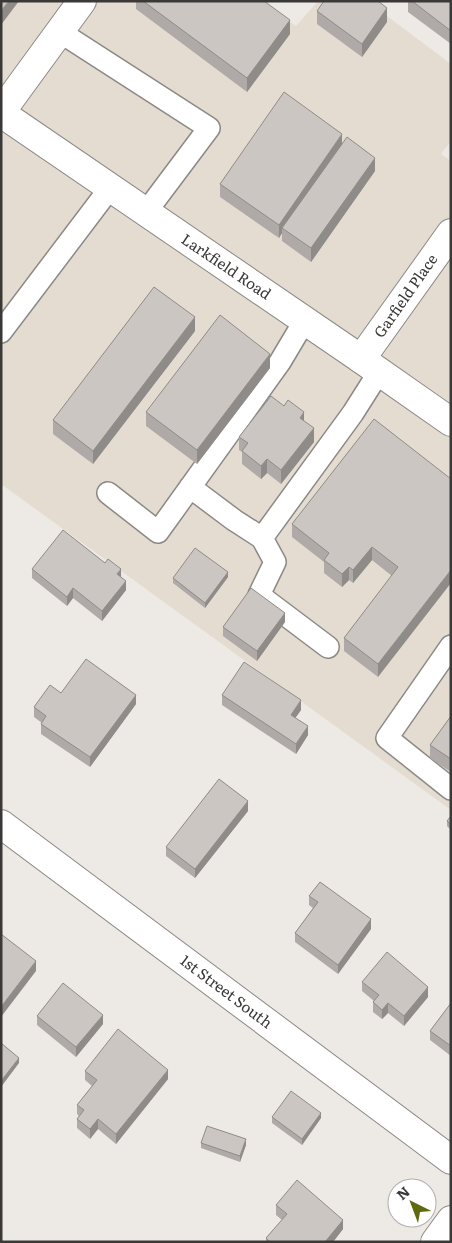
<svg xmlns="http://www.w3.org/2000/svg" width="452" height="1243" viewBox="0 0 452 1243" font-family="Literata,serif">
<rect width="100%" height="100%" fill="#ede9e4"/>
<path fill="#e5dcd1" d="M 1,1 L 261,1 L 296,26 L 318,1 L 367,1 L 451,64 L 451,141 L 441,154 L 451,161 L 451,810 L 1,484 Z"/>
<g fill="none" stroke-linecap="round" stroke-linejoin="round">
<defs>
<path id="lane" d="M 60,32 L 209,128 L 146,212
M 1,332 L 110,188
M 190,487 L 234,520 L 262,538
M 108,493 L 158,532 L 280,362 L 305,320
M 451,646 L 387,738 L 451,789
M 328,647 L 259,595 L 275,562 L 262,538 L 353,413 L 379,372"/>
<path id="street" d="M 1,112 L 82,1
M 361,359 L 451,233
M 1,824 L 451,1160
M 435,1242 L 451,1220"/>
<path id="secondary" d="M 1,113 L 361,359 L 451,422"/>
</defs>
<use href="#lane" stroke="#8c8985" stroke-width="24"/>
<use href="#street" stroke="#8c8985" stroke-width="30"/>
<use href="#secondary" stroke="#8c8985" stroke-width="30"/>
<use href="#lane" stroke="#fff" stroke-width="21"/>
<use href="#street" stroke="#fff" stroke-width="28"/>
<use href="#secondary" stroke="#fff" stroke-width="28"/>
</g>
<path fill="#afaaa7" d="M 136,1 L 264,1 L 290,34 L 247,92 L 136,9 Z
M 408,1 L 451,1 L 451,44 L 408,12 Z
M 317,11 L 387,22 L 362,57 L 317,24 Z
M 342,144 L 375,171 L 311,262 L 282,241 L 282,233 L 279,238 L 220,197 L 220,184 Z
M 195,331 L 93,464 L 53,434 L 53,420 Z
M 270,368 L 197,464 L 146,426 L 146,412 Z
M 304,421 L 314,442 L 281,484 L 267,473 L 261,479 L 242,464 L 242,452 L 239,450 L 239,437 Z
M 451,479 L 378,677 L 344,651 L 344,638 L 392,576 L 372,560 L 353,583 L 349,580 L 342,587 L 324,573 L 324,562 L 292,537 L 292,524 Z
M 32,569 L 121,577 L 126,590 L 102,621 L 73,598 L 67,606 L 32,578 Z
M 228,577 L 205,608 L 173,583 L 173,578 Z
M 285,622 L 257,661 L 223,636 L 223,627 Z
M 222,695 L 301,710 L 295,718 L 308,735 L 296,754 L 222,705 Z
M 136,704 L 90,767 L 41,734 L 41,724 L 42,723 L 34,717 L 34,707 Z
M 451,716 L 451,772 L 430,758 L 430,745 Z
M 248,811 L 195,878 L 166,856 L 166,847 Z
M 451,816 L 451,830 L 447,826 L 447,821 Z
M 309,896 L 371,929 L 338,974 L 295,942 L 295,933 L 313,908 L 309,905 Z
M 362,982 L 428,997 L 404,1026 L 388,1013 L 382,1019 L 373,1012 L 373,1002 L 374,1001 L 362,991 Z
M 451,1003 L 451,1056 L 430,1040 L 430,1031 Z
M 37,1016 L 103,1024 L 76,1057 L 37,1025 Z
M 85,1071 L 168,1079 L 116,1144 L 98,1129 L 90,1139 L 77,1128 L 77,1119 L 79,1116 L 77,1114 L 77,1105 L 92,1086 L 85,1080 Z
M 272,1117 L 321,1118 L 302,1145 L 272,1123 Z
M 201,1143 L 246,1145 L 240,1162 L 201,1148 Z
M 276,1205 L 343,1229 L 333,1242 L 266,1242 L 266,1238 L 282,1220 L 276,1215 Z"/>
<path fill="#8e8b88" d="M 9,1 L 19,1 L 1,25 L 1,11 Z
M 387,8 L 387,22 L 362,57 L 362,44 Z
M 290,20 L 290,34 L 247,92 L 247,78 Z
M 342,134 L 342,147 L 282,228 L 282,233 L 279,238 L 279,225 Z
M 375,158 L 375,171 L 311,262 L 311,248 Z
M 195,317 L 195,331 L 93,464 L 93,451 Z
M 270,354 L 270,368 L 197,464 L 197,450 Z
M 304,412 L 304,426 L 300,418 Z
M 314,428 L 314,442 L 281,484 L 281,470 Z
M 267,459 L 267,473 L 261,479 L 261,466 Z
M 372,547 L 372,560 L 353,583 L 353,570 Z
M 349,567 L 349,580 L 342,587 L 342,574 Z
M 121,569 L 121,579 L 117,574 Z
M 451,570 L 451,583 L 378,677 L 378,664 Z
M 228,572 L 228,577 L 205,608 L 205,603 Z
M 126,581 L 126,590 L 102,621 L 102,611 Z
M 73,588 L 73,598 L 67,606 L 67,597 Z
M 285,613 L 285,622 L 257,661 L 257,651 Z
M 136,695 L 136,704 L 90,767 L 90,757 Z
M 301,700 L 301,710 L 291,724 L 291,715 Z
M 308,726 L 308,735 L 296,754 L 296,744 Z
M 248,801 L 248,811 L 195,878 L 195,869 Z
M 371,919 L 371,929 L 338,974 L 338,965 Z
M 36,961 L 36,971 L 1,1017 L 1,1007 Z
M 428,987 L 428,997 L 404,1026 L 404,1016 Z
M 388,1003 L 388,1013 L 382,1019 L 382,1010 Z
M 103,1015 L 103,1024 L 76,1057 L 76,1047 Z
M 19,1058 L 19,1063 L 1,1087 L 1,1081 Z
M 168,1070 L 168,1079 L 116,1144 L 116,1134 Z
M 321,1113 L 321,1118 L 302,1145 L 302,1139 Z
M 98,1119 L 98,1129 L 90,1139 L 90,1129 Z
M 246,1139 L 246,1145 L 240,1162 L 240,1156 Z
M 343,1220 L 343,1229 L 333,1242 L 325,1242 Z"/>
<path fill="#cbc6c2" stroke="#8e8b88" d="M 1,1 L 9,1 L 1,11 Z
M 143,1 L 264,1 L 290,20 L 247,78 Z
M 324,1 L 378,1 L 387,8 L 362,44 L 317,11 Z
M 412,1 L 451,1 L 451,31 Z
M 284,92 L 342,134 L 279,225 L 220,184 Z
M 347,137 L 375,158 L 311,248 L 282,228 Z
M 154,287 L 195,317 L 93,451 L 53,420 Z
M 220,315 L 270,354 L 197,450 L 146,412 Z
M 271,396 L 284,406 L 288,400 L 304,412 L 300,418 L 314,428 L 281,470 L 267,459 L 261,466 L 242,451 L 248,443 L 239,437 Z
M 374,419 L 451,479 L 451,570 L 378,664 L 344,638 L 398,567 L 372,547 L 353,570 L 349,567 L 342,574 L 324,560 L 329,553 L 292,524 Z
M 63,530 L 105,563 L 108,559 L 121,569 L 117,574 L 126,581 L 102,611 L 73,588 L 67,597 L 32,569 Z
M 195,548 L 228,572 L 205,603 L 173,578 Z
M 251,588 L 285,613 L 257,651 L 223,627 Z
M 86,659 L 136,695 L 90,757 L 41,724 L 46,716 L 34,707 L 50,685 L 61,693 Z
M 244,662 L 301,700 L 291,715 L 308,726 L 296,744 L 222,695 Z
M 451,716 L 451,759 L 430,745 Z
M 219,779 L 248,801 L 195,869 L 166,847 Z
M 451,816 L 451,824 L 447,821 Z
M 320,882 L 371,919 L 338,965 L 295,933 L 318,902 L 309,896 Z
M 1,934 L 36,961 L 1,1007 Z
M 387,952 L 428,987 L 404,1016 L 388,1003 L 382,1010 L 373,1002 L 379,995 L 362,982 Z
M 63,983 L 103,1015 L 76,1047 L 37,1016 Z
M 451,1003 L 451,1046 L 430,1031 Z
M 118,1029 L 168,1070 L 116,1134 L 98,1119 L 90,1129 L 77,1119 L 84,1110 L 77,1105 L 97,1080 L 85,1071 Z
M 1,1043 L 19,1058 L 1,1081 Z
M 291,1091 L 321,1113 L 302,1139 L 272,1117 Z
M 207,1126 L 246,1139 L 240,1156 L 201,1143 Z
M 297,1180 L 343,1220 L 325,1242 L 270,1242 L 266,1238 L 287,1214 L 276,1205 Z"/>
<g text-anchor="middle" stroke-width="4" stroke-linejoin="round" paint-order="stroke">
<g font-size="15" fill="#3b3938" stroke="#fff">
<text transform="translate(226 267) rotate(34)" y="5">Larkfield Road</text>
<text transform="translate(406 296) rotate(-55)" y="5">Garfield Place</text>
<text transform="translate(226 992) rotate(37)" y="5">1st Street South</text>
</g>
</g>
<rect width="452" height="1243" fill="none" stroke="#3b3938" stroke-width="5"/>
<g transform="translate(412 1203) rotate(318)"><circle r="24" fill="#ffffff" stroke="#b1b0af"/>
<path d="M0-4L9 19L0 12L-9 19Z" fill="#5f6a0f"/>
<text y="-8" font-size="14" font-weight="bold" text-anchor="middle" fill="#3b3938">N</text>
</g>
</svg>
